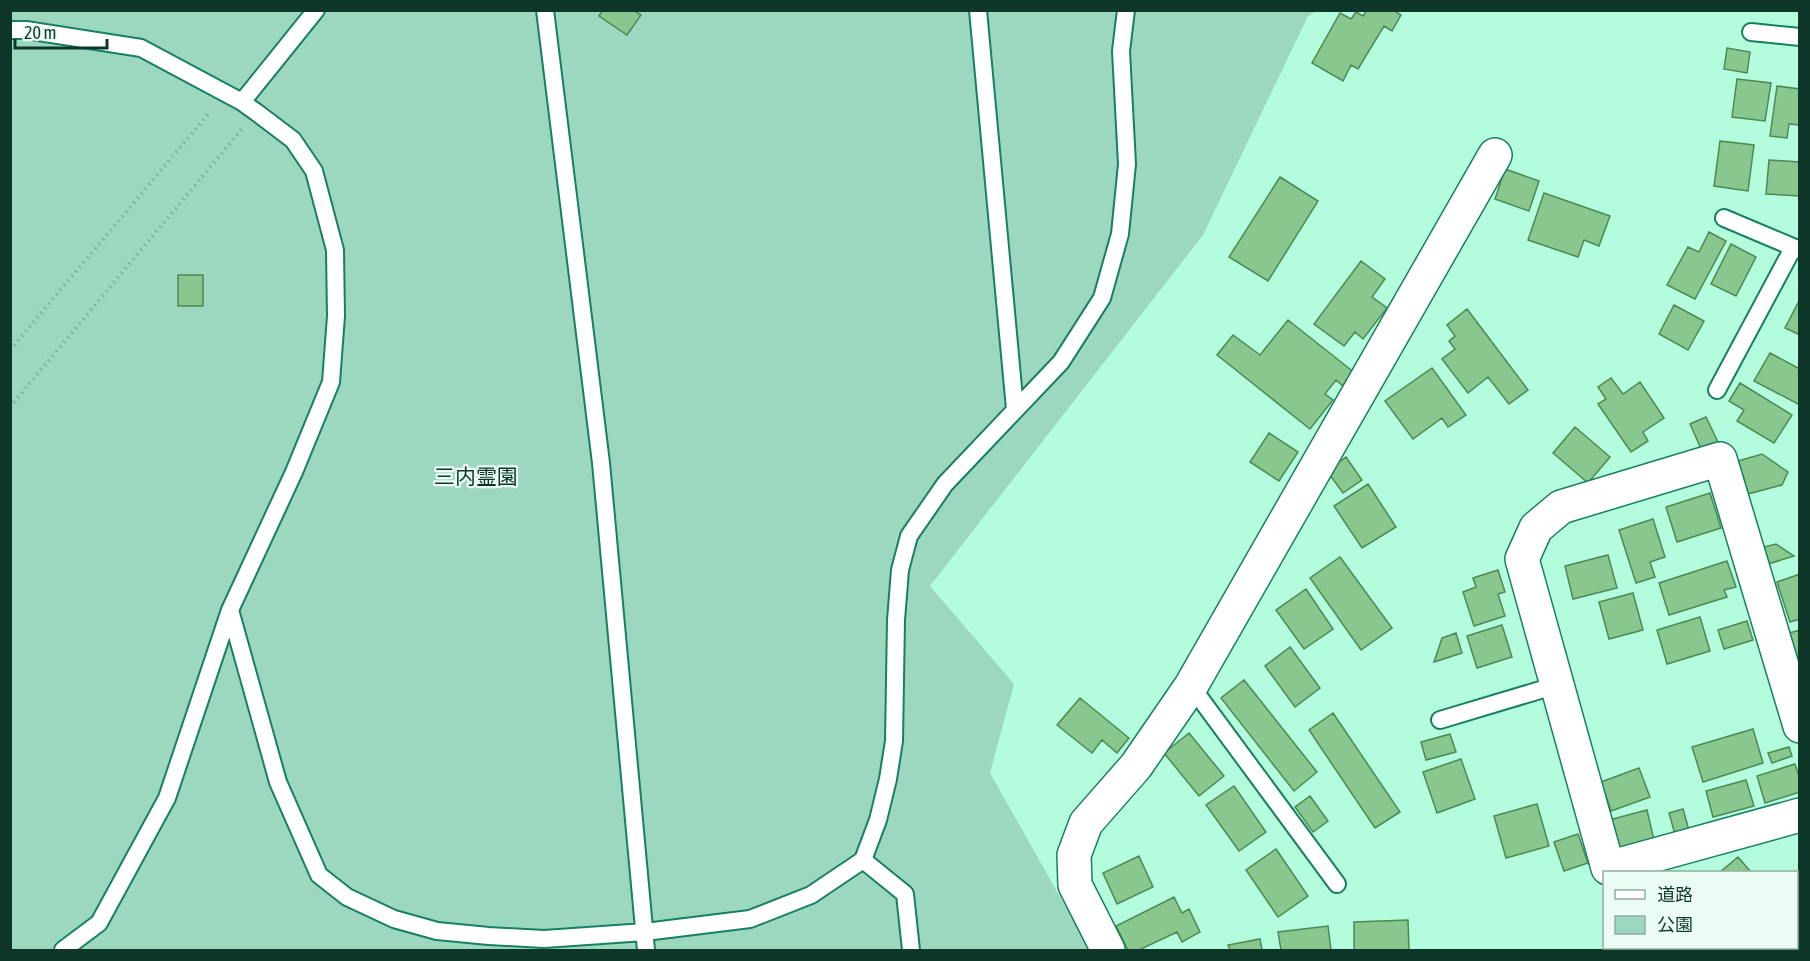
<svg xmlns="http://www.w3.org/2000/svg" width="1810" height="961" viewBox="0 0 1810 961" font-family="'Asap Condensed','Noto Sans JP',sans-serif">
<rect width="100%" height="100%" fill="#b4fcde"/>
<path fill="#9cd8bf" d="M 10,11 L 1317,11 L 1308,16 L 1203,235 L 930,586 L 1014,684 L 990,773 L 1090,950 L 674,950 L 673,949 L 660,950 L 11,950 Z"/>
<path fill="#88c78d" stroke="#4c8953" stroke-width="1.5" d="M 603,10 L 633,10 L 641,15 L 627,35 L 599,16 Z
M 1367,10 L 1393,10 L 1401,15 L 1392,31 L 1384,26 L 1358,69 L 1351,65 L 1343,81 L 1312,63 L 1340,13 L 1351,19 L 1356,12 L 1363,16 Z
M 1727,48 L 1750,52 L 1747,73 L 1724,69 Z
M 1737,79 L 1771,83 L 1765,121 L 1732,117 Z
M 1777,86 L 1800,89 L 1800,125 L 1789,124 L 1787,138 L 1770,136 Z
M 1720,141 L 1754,145 L 1748,191 L 1714,186 Z
M 1769,160 L 1800,162 L 1800,196 L 1766,194 Z
M 1505,169 L 1539,181 L 1529,211 L 1495,199 Z
M 1280,177 L 1318,201 L 1268,281 L 1229,257 Z
M 1544,193 L 1610,216 L 1599,246 L 1584,240 L 1578,257 L 1528,240 Z
M 1709,232 L 1726,241 L 1695,299 L 1667,285 L 1688,247 L 1699,252 Z
M 1731,244 L 1756,257 L 1736,296 L 1711,284 Z
M 1361,261 L 1385,279 L 1372,297 L 1387,308 L 1363,339 L 1355,332 L 1344,346 L 1314,324 Z
M 178,275 L 203,275 L 203,306 L 178,306 Z
M 1800,299 L 1800,335 L 1785,328 Z
M 1674,305 L 1704,321 L 1688,350 L 1659,334 Z
M 1467,309 L 1528,390 L 1509,404 L 1488,377 L 1468,393 L 1442,359 L 1455,349 L 1449,341 L 1455,336 L 1447,325 Z
M 1288,320 L 1355,373 L 1344,387 L 1336,380 L 1325,394 L 1333,400 L 1310,429 L 1217,355 L 1233,335 L 1260,355 Z
M 1770,353 L 1800,369 L 1800,405 L 1754,381 Z
M 1432,368 L 1466,415 L 1448,427 L 1442,418 L 1413,439 L 1385,401 Z
M 1611,378 L 1623,394 L 1640,382 L 1664,418 L 1643,432 L 1648,441 L 1631,452 L 1598,404 L 1606,399 L 1598,387 Z
M 1740,383 L 1792,415 L 1774,443 L 1737,421 L 1744,410 L 1729,401 Z
M 1706,417 L 1719,444 L 1702,451 L 1690,424 Z
M 1575,427 L 1610,457 L 1588,483 L 1553,453 Z
M 1269,433 L 1298,452 L 1279,481 L 1250,462 Z
M 1762,454 L 1788,472 L 1782,485 L 1748,494 L 1738,461 Z
M 1346,457 L 1362,480 L 1343,493 L 1327,471 Z
M 1368,484 L 1396,527 L 1362,548 L 1334,506 Z
M 1710,493 L 1721,528 L 1677,542 L 1666,507 Z
M 1653,519 L 1665,557 L 1650,562 L 1655,577 L 1636,583 L 1619,530 Z
M 1776,544 L 1794,556 L 1765,565 L 1760,548 Z
M 1608,555 L 1617,588 L 1573,599 L 1565,566 Z
M 1340,557 L 1392,628 L 1361,650 L 1310,578 Z
M 1727,561 L 1736,587 L 1724,590 L 1727,597 L 1669,615 L 1659,583 Z
M 1498,570 L 1505,592 L 1498,594 L 1505,616 L 1474,626 L 1463,592 L 1476,587 L 1473,578 Z
M 1800,574 L 1800,619 L 1790,622 L 1777,582 Z
M 1306,589 L 1333,629 L 1304,649 L 1276,610 Z
M 1633,593 L 1643,630 L 1609,639 L 1599,602 Z
M 1700,617 L 1710,651 L 1667,664 L 1657,630 Z
M 1747,621 L 1753,640 L 1724,649 L 1718,630 Z
M 1502,625 L 1512,657 L 1477,668 L 1467,636 Z
M 1800,630 L 1800,659 L 1797,660 L 1789,633 Z
M 1456,633 L 1462,653 L 1434,662 L 1442,638 Z
M 1290,647 L 1320,688 L 1295,707 L 1265,666 Z
M 1244,680 L 1317,772 L 1294,791 L 1221,698 Z
M 1080,698 L 1129,738 L 1117,753 L 1102,740 L 1092,753 L 1057,725 Z
M 1333,713 L 1400,812 L 1375,828 L 1309,730 Z
M 1753,729 L 1763,763 L 1703,782 L 1692,747 Z
M 1189,733 L 1224,776 L 1199,796 L 1164,753 Z
M 1450,734 L 1456,752 L 1426,760 L 1421,742 Z
M 1789,747 L 1792,756 L 1772,763 L 1768,753 Z
M 1461,759 L 1475,799 L 1437,813 L 1423,772 Z
M 1795,764 L 1800,779 L 1800,792 L 1765,803 L 1757,776 Z
M 1639,768 L 1650,797 L 1611,811 L 1601,782 Z
M 1746,780 L 1754,806 L 1713,817 L 1706,791 Z
M 1234,786 L 1266,832 L 1239,851 L 1206,805 Z
M 1310,796 L 1328,821 L 1313,832 L 1295,807 Z
M 1537,804 L 1549,846 L 1506,858 L 1494,816 Z
M 1683,809 L 1690,834 L 1676,838 L 1669,813 Z
M 1647,810 L 1654,840 L 1617,850 L 1609,820 Z
M 1578,834 L 1588,863 L 1564,871 L 1554,842 Z
M 1276,849 L 1308,896 L 1278,917 L 1246,870 Z
M 1139,856 L 1153,887 L 1117,904 L 1103,873 Z
M 1738,857 L 1751,872 L 1720,872 Z
M 1174,897 L 1182,913 L 1189,909 L 1200,932 L 1182,942 L 1177,932 L 1139,950 L 1128,950 L 1116,926 Z
M 1408,920 L 1409,950 L 1354,950 L 1354,922 Z
M 1328,926 L 1331,950 L 1281,950 L 1278,932 Z
M 1260,939 L 1262,950 L 1230,950 L 1228,945 Z"/>
<g fill="none" stroke-linecap="round" stroke-linejoin="round">
<defs>
<path id="lane" d="M 545,10 L 601,463 L 646,950
M 978,10 L 1015,409
M 10,30 L 26,30 L 141,48 L 242,102 L 256,112 L 293,140 L 314,171 L 335,250 L 336,316 L 331,382 L 294,472 L 230,610 L 167,798 L 99,923 L 63,950
M 1751,32 L 1800,37
M 242,102 L 316,10
M 1724,218 L 1800,250
M 1717,390 L 1793,248
M 230,610 L 278,782 L 319,875 L 347,897 L 394,919 L 437,931 L 489,936 L 544,939 L 645,932 L 750,919 L 811,895 L 863,860 L 878,820 L 888,779 L 894,741 L 896,620 L 900,570 L 909,536 L 945,484 L 1061,362 L 1102,298 L 1120,234 L 1127,164 L 1121,51 L 1126,10
M 1191,686 L 1337,884
M 1440,720 L 1557,685
M 863,860 L 905,894 L 911,950"/>
<path id="street" d="M 1800,726 L 1720,459 L 1561,507 L 1536,528 L 1522,559 L 1608,868 L 1800,815
M 1108,950 L 1075,885 L 1074,855 L 1086,823 L 1136,766 L 1191,686 L 1495,155"/>
</defs>
<use href="#lane" stroke="#16805f" stroke-width="20"/>
<use href="#street" stroke="#16805f" stroke-width="36"/>
<path stroke="#78b49c" stroke-width="4" stroke-dasharray="1.5 4.5" stroke-linecap="butt" d="M 10,350 L 210,112
M 10,407 L 242,129"/>
<use href="#lane" stroke="#fff" stroke-width="16"/>
<use href="#street" stroke="#fff" stroke-width="33"/>
</g>
<g text-anchor="middle" stroke-width="4.5" stroke-linejoin="round" paint-order="stroke">
<g font-size="21" fill="#0b3628" stroke="#ebfcf4">
<text x="476" y="484">三内霊園</text>
</g>
</g>
<rect width="1810" height="961" fill="none" stroke="#0e3729" stroke-width="24"/>
<rect x="1603" y="871" width="195" height="78" fill="#ebfcf4" stroke="#93ada3" stroke-width="1.5"/>
<rect x="1615" y="890" width="30" height="9" fill="#ffffff" stroke="#93ada3" stroke-width="1.5"/>
<text x="1657" y="901" font-size="18" fill="#0e3729">道路</text>
<rect x="1615" y="916" width="30" height="18" fill="#9cd8bf" stroke="#93ada3" stroke-width="1.5"/>
<text x="1657" y="931" font-size="18" fill="#0e3729">公園</text>
<path d="M15 39v9h92v-9" fill="none" stroke="#0e3729" stroke-width="3"/>
<text x="24" y="39" font-size="18" fill="#0e3729" stroke="#ebfcf4" stroke-width="4.5" paint-order="stroke">20 m</text>
</svg>
